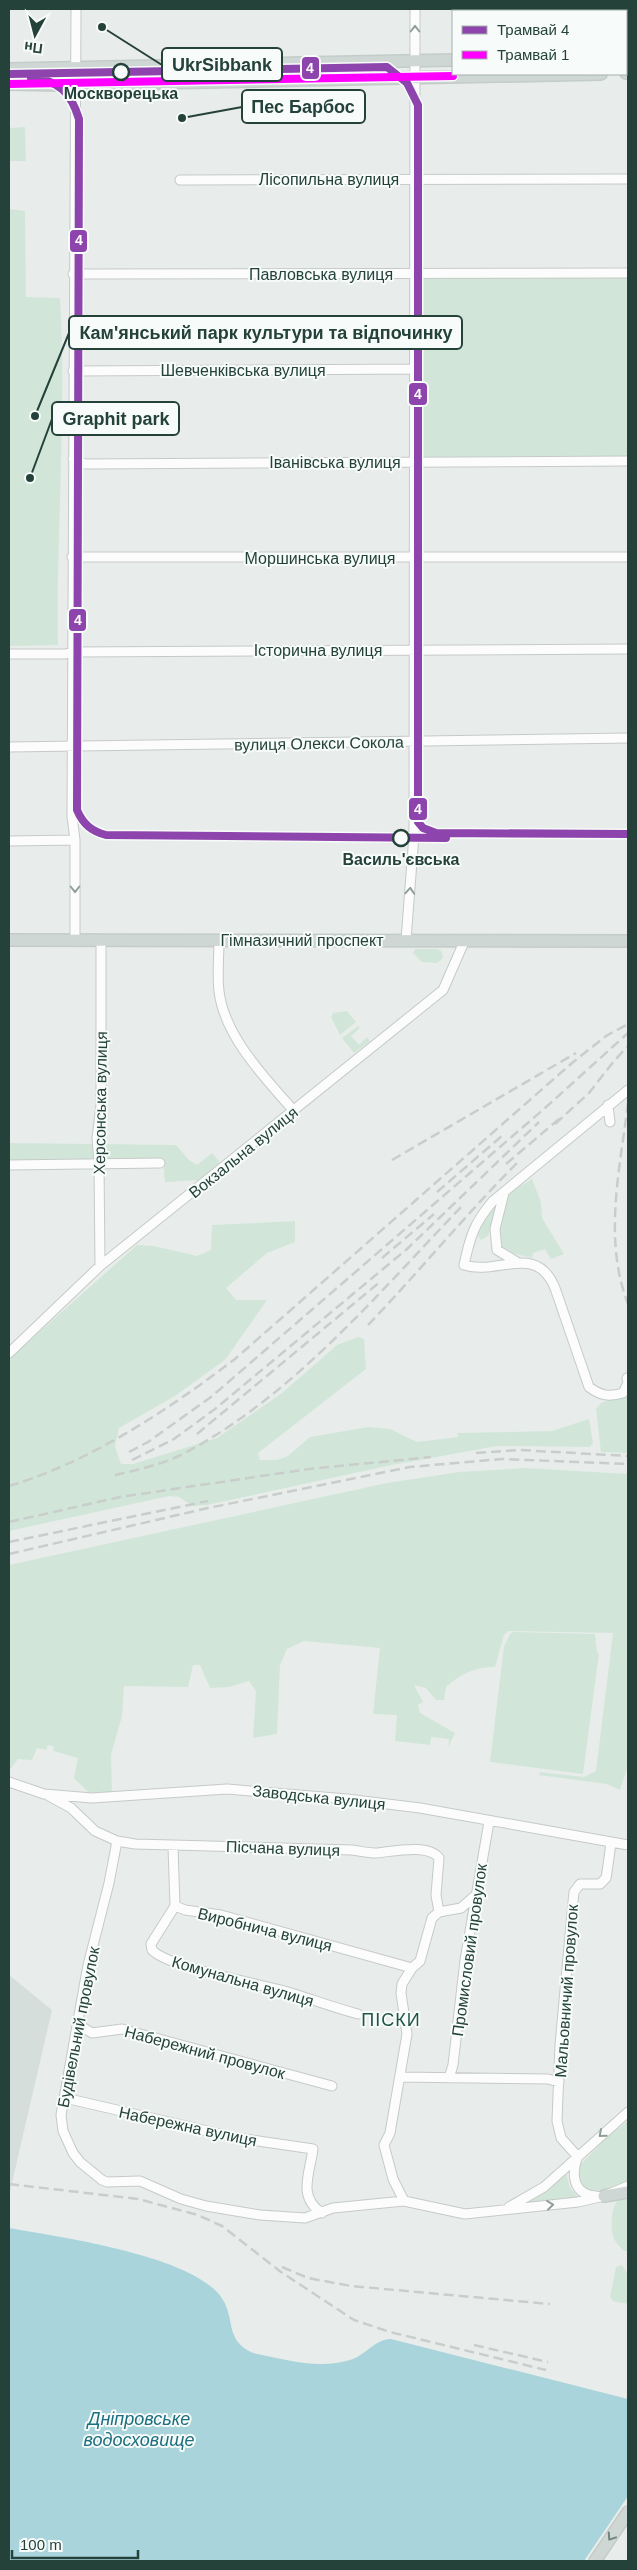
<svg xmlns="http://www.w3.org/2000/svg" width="637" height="2570" viewBox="0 0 637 2570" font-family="Arial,sans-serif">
<rect width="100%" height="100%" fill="#e8edeb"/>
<path fill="#d6dedb" d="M 9,1975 L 52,2010 L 9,2196 Z"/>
<path fill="#d1e6d8" d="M 25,127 L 26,161 L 9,161 L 9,128 Z
M 9,209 L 25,211 L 26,297 L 60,298 C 67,413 56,529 58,645 L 9,646 Z
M 628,276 L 628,456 L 422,457 L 422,278 Z
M 415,949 L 438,949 L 442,952 L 443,958 L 437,963 L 422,962 L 413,953 Z
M 347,1011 L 356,1022 L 340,1035 L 331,1017 L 333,1013 Z
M 358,1026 L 360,1028 L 351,1036 L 359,1045 L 367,1037 L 370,1041 L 354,1053 L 342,1038 Z
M 9,1143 L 176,1145 L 189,1160 L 197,1165 L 212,1153 L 223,1166 L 209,1181 C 194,1179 180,1182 165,1182 L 163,1161 L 9,1163 Z
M 532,1179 L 541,1202 L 542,1218 L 564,1254 L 551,1259 L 545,1249 L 533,1253 L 532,1258 L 512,1253 L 500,1246 L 498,1236 L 506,1195 Z
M 499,1201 L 488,1236 L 481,1240 L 478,1236 L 484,1219 Z
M 295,1221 L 295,1242 L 267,1253 L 226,1288 L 236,1300 L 267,1300 L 225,1360 L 175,1396 L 119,1428 L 115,1447 L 121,1464 L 133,1464 L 217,1438 L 282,1393 L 337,1345 L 358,1337 L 364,1339 L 366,1369 L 258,1453 L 260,1460 L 277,1460 L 288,1456 L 310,1437 L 368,1427 L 390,1429 L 417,1442 L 458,1437 L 457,1433 L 552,1431 L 589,1419 L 593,1443 L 590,1447 L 497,1446 L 392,1465 L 207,1505 L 192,1506 L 179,1497 L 169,1496 L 9,1531 L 9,1359 L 137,1245 L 154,1246 L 197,1256 L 211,1250 L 212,1225 Z
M 628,1389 L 628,1453 L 601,1452 L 596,1409 L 601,1403 L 626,1394 Z
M 525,1468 L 628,1474 L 628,1765 L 620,1790 L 607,1784 L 539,1775 L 540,1772 L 584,1777 L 596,1771 L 613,1633 L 508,1631 L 504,1635 L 495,1667 C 475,1667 460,1674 446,1687 L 444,1700 L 436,1700 L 426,1688 L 414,1685 L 423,1702 L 418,1705 L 420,1713 L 455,1733 L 448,1747 L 449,1739 L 431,1737 L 430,1745 L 395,1741 L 397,1715 L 373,1714 L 380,1648 L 304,1641 L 287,1649 L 280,1665 L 277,1734 L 253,1738 L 256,1691 L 249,1681 L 229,1687 L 210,1688 L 200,1665 L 193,1665 L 188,1687 L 124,1686 L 122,1716 L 111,1755 L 112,1794 L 88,1792 L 74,1778 L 78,1758 L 53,1751 L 54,1747 L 48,1745 L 46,1750 L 37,1748 L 32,1760 L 18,1759 L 9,1771 L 9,1565 L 387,1483 L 459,1472 Z
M 513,1632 L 595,1634 L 597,1653 L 599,1653 L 583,1774 L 490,1762 L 504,1646 L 510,1634 Z
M 628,2121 L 628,2180 C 606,2190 578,2203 579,2166 L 607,2137 Z
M 566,2173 L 570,2188 L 579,2198 L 526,2204 L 526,2202 Z
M 618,2200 L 628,2200 L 628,2251 L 624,2251 C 621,2248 616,2243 614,2239 C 610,2229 611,2208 618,2200 Z
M 622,2265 L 628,2274 L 628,2304 L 613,2301 L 610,2297 L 616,2267 Z"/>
<path fill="#a9d4db" d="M 9,2228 C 61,2237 179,2254 216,2291 C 239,2314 221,2339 253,2353 C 284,2359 318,2370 350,2360 C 365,2356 375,2339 391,2339 L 628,2399 L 628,2561 L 9,2561 Z"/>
<path fill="#e8edeb" d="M 628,2496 L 628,2561 L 584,2561 Z"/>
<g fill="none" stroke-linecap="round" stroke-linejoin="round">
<defs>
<path id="minor" d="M 180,180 L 628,179
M 73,274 L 628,273
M 73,371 L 413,369
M 73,459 L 85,464 L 628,461
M 72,557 L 628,557
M 9,654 L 65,654 L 73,652 L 628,649
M 9,747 L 628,738
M 9,841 L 75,840
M 75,940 L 75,840 L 72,816 L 76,9
M 406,940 L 414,835 L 415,9
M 219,941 C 219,957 217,975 219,991 C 224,1036 265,1078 294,1111
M 608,1105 L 610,1122
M 9,1165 L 160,1163
M 504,1193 L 495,1229 L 497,1250 L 517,1262
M 100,1266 L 99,1163 L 97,1138 L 101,1105 L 101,940
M 9,1353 L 100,1266 L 443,990 L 464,942
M 627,1378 L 628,1383 L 623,1393 C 609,1397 601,1396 589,1387 L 555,1288 C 536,1242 498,1276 464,1265 C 470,1237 474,1223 493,1201 L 628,1090
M 9,1782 L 44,1794 L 92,1798 L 227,1789 L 347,1799 L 420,1808 L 628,1845
M 49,1796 L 71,1808 L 95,1831 L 117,1841 L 135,1844 L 352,1850 C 360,1851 368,1853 375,1853 C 391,1852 428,1843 439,1858 L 436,1895 L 439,1912 L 461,1908 L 476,1895
M 117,1841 L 109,1883 L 88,1965 L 61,2115 L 63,2131 L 73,2153 L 80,2162 L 102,2180 L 107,2182 L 140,2181 L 181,2199 L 206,2206 L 260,2215 L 305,2218 L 333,2208 L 404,2201 L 465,2214 L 578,2202 L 604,2196 L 628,2186
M 173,1847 L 175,1906 L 185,1910 L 221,1915 L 412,1968
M 175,1906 L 151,1944 L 152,1950 C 169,1968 262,1984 291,1993 C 314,2000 335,2008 358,2014
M 79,2025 L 92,2033 L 122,2029 L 332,2086
M 400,2077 L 548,2079 L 559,2082
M 449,2078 L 453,2065 L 465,1960 L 489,1822
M 65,2098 L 238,2138 L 313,2149 C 310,2173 297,2197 322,2213
M 578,2157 L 561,2138 L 557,2121 L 560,2045 L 573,1902 L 574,1892 L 580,1884 L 600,1884 L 606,1878 L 607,1872 L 611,1843
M 577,2158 C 571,2176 574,2195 596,2196
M 404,2201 L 393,2179 L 384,2145 L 390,2133 L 407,2034 L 401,1993 L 402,1984 L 412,1968 L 420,1961 L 432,1918 L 439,1912
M 509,2207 L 544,2187 L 628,2112"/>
<path id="major" d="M 626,56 L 628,56
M 9,69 L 453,60
M 626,73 L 628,73
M 9,84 L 60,85 L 601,74
M 9,940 L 628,941
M 604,2196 L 628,2192
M 595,2561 L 628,2512"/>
</defs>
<use href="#minor" stroke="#c5cac8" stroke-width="11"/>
<use href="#major" stroke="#c3ccc9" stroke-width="14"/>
<use href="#minor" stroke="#fcfcfc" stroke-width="9"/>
<use href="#major" stroke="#cfd7d5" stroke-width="11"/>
<path stroke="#c9cdcc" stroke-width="2.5" stroke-dasharray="10 5" stroke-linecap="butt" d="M 628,1103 C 620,1169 603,1239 628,1304
M 555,1124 L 589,1093 L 614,1061 L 628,1046
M 392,1160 L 576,1053
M 506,1164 L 559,1119
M 437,1192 L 503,1135
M 382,1258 L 434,1214
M 368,1325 C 419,1272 466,1214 518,1162
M 197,1434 L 381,1281
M 129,1452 L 148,1442 L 211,1397 L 545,1108 L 628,1033
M 476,1453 L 520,1450 L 628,1456
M 132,1460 L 174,1439 L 215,1409 L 407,1249 L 539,1122
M 115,1475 C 137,1470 160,1465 181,1455 C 293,1397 378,1293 464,1204
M 9,1486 C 90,1462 168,1410 235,1359 L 572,1063 L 606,1036 L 628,1024
M 9,1522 L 120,1497 L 309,1469 L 431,1457
M 9,1542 L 208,1501
M 9,1554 L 208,1508 L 410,1467 L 502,1459 L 628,1464
M 9,2184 L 138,2199 L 198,2215 L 222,2226 L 281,2272 L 354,2320 L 390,2332 L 546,2370
M 282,2267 L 308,2278 L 351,2286 L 550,2304
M 474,2345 L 548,2362"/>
<defs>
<path id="tram-1" d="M 9,74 L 387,67 L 407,83 L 418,105 L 418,822 L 423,828 L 436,833 L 628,834
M 31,78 C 59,80 71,93 79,119 L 77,810 C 83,824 91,831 106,835 L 446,838"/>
<path id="tram-2" d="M 9,84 L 453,76"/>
</defs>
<use href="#tram-1" stroke="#f7fbf9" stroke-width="11"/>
<use href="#tram-2" stroke="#f7fbf9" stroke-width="11"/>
<use href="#tram-1" stroke="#8e44ad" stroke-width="8"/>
<use href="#tram-2" stroke="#f0f" stroke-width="8"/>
</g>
<defs><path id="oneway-chevron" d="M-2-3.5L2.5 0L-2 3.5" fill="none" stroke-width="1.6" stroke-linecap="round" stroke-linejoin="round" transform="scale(1.25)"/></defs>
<g stroke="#909f9b">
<use href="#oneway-chevron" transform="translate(415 29) rotate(-90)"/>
<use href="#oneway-chevron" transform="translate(75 889) rotate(90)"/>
<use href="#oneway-chevron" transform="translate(410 891) rotate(-86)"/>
<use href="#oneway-chevron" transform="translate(602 2134) rotate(139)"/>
<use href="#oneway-chevron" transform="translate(550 2205) rotate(-6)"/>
</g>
<use stroke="#718580" href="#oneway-chevron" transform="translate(611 2537) rotate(124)"/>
<g fill="#f7fbf9" stroke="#24423a" stroke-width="2.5">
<circle cx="121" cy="72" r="8"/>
<circle cx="401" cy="838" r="8"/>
</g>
<g text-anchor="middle" stroke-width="4" stroke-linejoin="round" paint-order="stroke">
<g font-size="16" font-weight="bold" fill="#24423a" stroke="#f7fbf9">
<text x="121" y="99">Москворецька</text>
<text x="401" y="865">Василь'євська</text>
</g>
<g font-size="16" fill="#24423a" stroke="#f7fbf9">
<text x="329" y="185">Лісопильна вулиця</text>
<text x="321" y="280">Павловська вулиця</text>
<text x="243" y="376">Шевченківська вулиця</text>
<text x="335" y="468">Іванівська вулиця</text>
<text x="320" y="564">Моршинська вулиця</text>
<text x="318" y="656">Історична вулиця</text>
<text transform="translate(319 743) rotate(-1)" y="6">вулиця Олекси Сокола</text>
<text x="302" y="946">Гімназичний проспект</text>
<text transform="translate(100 1103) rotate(-89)" y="6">Херсонська вулиця</text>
<text transform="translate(243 1152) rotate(-39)" y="6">Вокзальна вулиця</text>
<text transform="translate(319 1797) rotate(6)" y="6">Заводська вулиця</text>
<text transform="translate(283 1848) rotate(2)" y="6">Пісчана вулиця</text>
<text transform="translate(265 1929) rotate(14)" y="6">Виробнича вулиця</text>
<text transform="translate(469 1950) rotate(-82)" y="6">Промисловий провулок</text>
<text transform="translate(243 1981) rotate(16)" y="6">Комунальна вулиця</text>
<text transform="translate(566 1991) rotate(-86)" y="6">Мальовничий провулок</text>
<text transform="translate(78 2027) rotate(-79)" y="6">Будівельний провулок</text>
<text transform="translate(205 2052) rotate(15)" y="6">Набережний провулок</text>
<text transform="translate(188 2126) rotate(12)" y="6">Набережна вулиця</text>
</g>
<g font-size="18" letter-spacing="1" fill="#1f5548" stroke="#f7fbf9">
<text x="391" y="2026">ПІСКИ</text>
</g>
<g font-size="18" font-style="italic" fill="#1c6f80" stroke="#f7fbf9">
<text x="139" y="2425">Дніпровське<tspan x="139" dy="21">водосховище</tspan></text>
</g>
</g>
<path fill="none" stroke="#24423a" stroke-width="2" d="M102 27L162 65M182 118L242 107M35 416L69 333M30 478L52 419"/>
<g fill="#24423a" stroke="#f7fbf9" stroke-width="2">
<circle cx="102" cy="27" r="5"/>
<circle cx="182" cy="118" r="5"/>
<circle cx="35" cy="416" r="5"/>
<circle cx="30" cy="478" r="5"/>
</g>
<g fill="#f7fbf9" stroke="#24423a" stroke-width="2">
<rect x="162" y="48" width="120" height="33" rx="5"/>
<rect x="242" y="90" width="123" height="33" rx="5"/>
<rect x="69" y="316" width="393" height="33" rx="5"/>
<rect x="52" y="402" width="127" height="33" rx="5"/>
</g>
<g font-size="18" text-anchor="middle" font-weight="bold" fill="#24423a">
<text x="222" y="71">UkrSibbank</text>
<text x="303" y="113">Пес Барбос</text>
<text x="266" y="339">Кам'янський парк культури та відпочинку</text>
<text x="116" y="425">Graphit park</text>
</g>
<g stroke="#f7fbf9" stroke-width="2">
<rect x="301" y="56" width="19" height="24" rx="5" fill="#8e44ad"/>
<rect x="69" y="229" width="19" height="24" rx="5" fill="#8e44ad"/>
<rect x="408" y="382" width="20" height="24" rx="5" fill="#8e44ad"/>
<rect x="68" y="608" width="19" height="24" rx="5" fill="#8e44ad"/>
<rect x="408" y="797" width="20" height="24" rx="5" fill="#8e44ad"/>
</g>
<g font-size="14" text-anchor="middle" font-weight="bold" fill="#fff">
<text x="310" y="73">4</text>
<text x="79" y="245">4</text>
<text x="418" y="399">4</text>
<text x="78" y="625">4</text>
<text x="418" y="814">4</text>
</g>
<rect width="637" height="2570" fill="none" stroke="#24423a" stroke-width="20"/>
<rect x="452" y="10" width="175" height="65" fill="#f7fbf9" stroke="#a3b1ad"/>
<rect x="462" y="26" width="25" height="8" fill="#8e44ad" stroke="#a3b1ad"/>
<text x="497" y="35" font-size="15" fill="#24423a">Трамвай 4</text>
<rect x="462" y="51" width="25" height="8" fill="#ff00ff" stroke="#a3b1ad"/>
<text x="497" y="60" font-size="15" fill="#24423a">Трамвай 1</text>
<g transform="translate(35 35) rotate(187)" stroke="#f7fbf9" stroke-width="4" paint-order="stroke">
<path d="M0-4L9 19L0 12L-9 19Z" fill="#24423a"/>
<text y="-8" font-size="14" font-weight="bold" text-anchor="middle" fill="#24423a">Пн</text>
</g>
<path d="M12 2550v8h126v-8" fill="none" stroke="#24423a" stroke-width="2.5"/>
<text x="20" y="2550" font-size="15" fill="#24423a" stroke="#f7fbf9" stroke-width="4" paint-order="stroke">100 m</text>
</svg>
